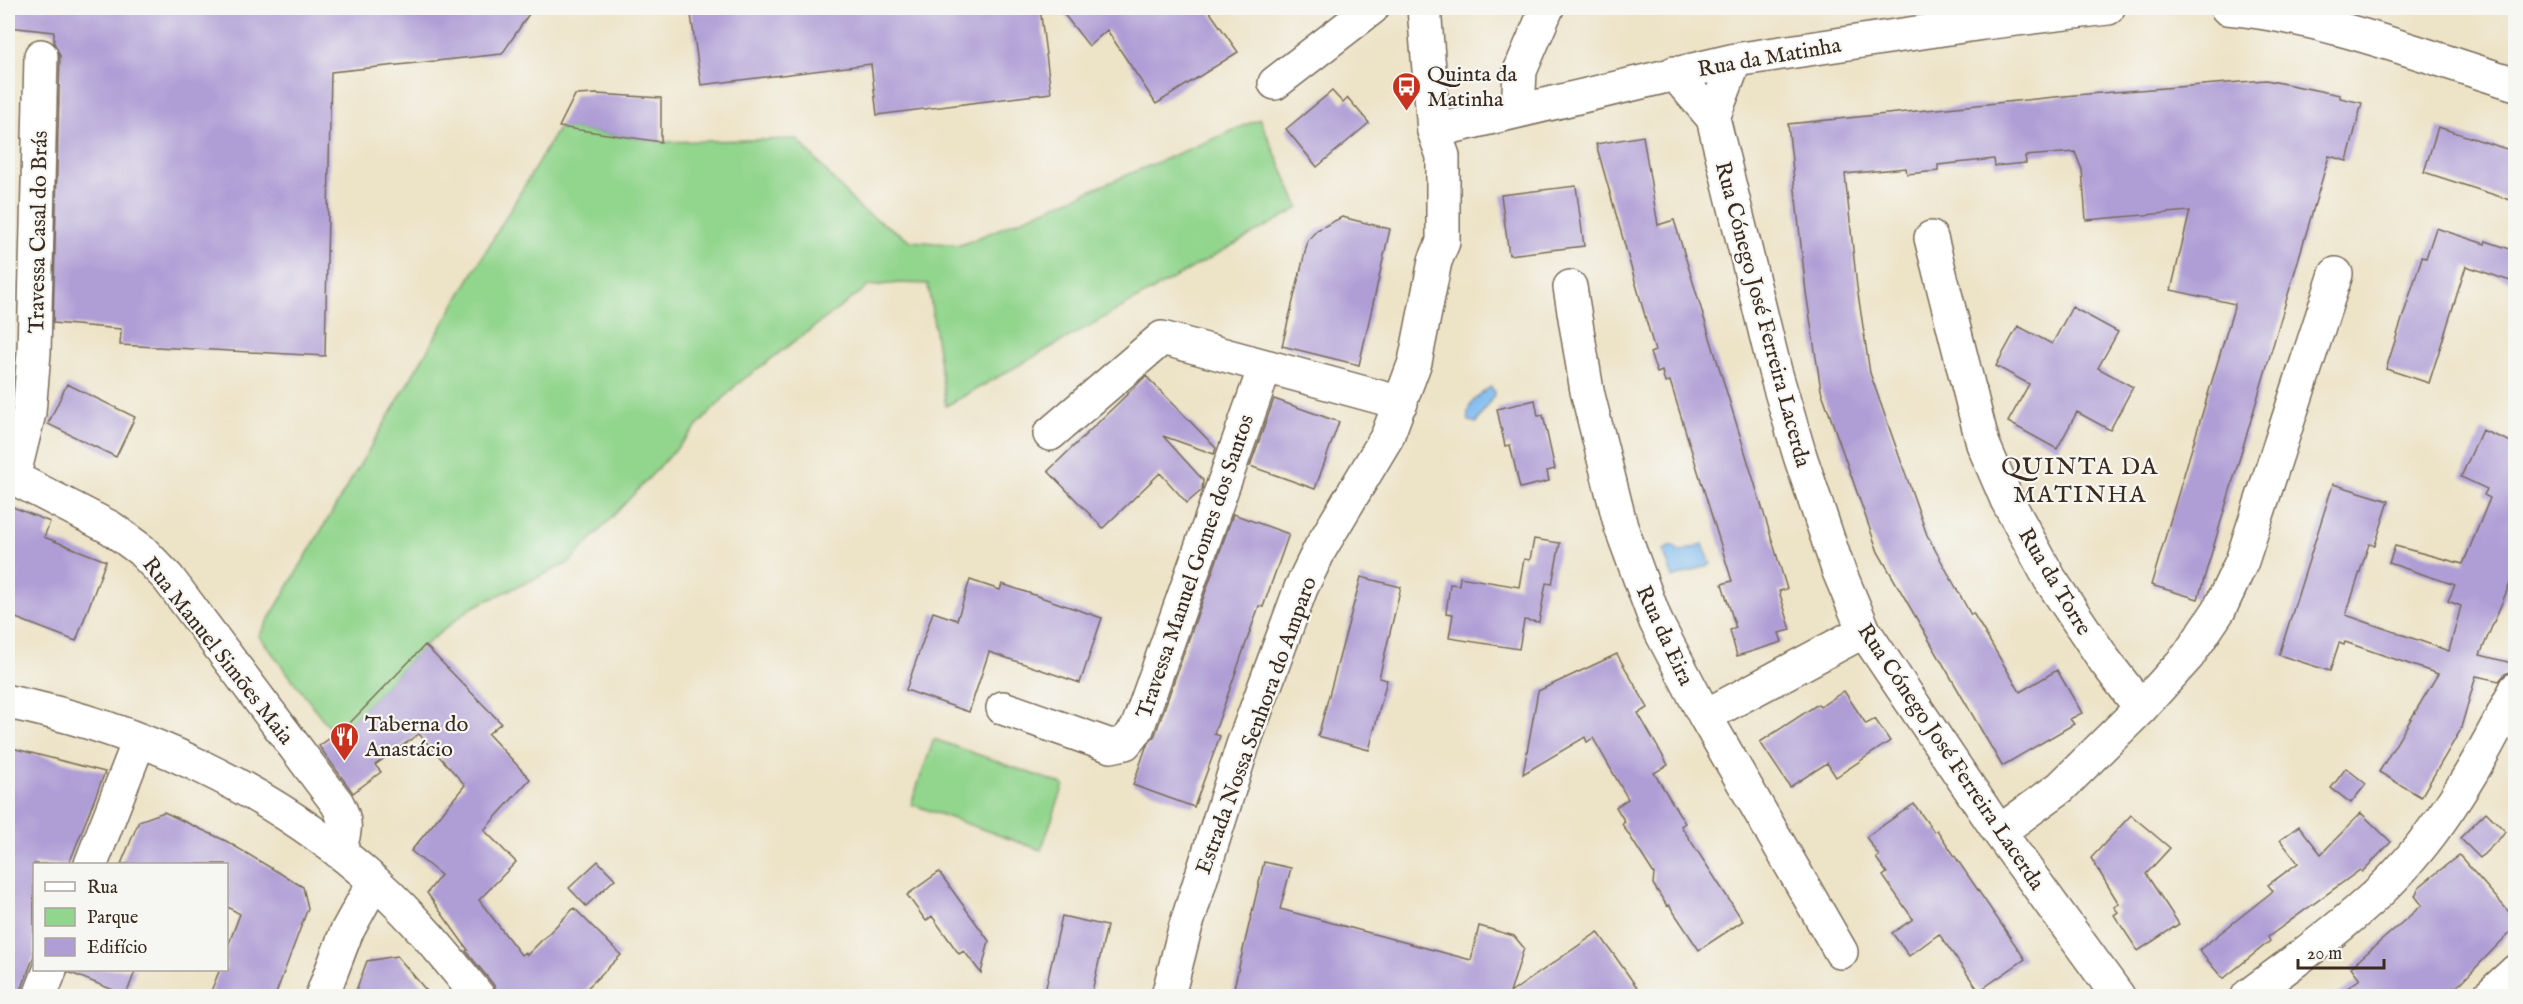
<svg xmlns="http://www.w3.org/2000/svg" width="2523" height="1004" viewBox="0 0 2523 1004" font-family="'IM FELL English',serif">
<rect width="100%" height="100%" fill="#f6f6f2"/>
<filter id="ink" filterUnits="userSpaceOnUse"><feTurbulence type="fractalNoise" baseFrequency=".0167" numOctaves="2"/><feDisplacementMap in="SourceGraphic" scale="12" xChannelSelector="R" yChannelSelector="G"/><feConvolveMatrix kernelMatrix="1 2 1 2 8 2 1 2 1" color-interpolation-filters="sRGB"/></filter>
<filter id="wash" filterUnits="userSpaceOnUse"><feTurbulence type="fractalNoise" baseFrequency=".008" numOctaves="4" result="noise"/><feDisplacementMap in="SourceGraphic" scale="24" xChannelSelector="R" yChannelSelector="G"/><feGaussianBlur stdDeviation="1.35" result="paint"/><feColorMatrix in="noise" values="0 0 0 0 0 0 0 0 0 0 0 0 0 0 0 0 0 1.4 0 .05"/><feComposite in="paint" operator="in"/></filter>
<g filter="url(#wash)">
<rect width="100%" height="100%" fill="#ede3c7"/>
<path fill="#92d58d" stroke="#668056" stroke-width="1.5" d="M 1260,119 L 1299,208 L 946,406 L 928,284 L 900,283 L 869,286 L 736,385 L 569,563 L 471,608 L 425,645 L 347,726 L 335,735 L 259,636 L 559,127 L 661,142 L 797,139 L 860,209 L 911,241 L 961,245 Z
M 934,739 L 1064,785 L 1041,850 L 911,804 Z"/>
<path fill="#7bb9ef" stroke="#5b7286" stroke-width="1.5" d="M 1491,387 L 1495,392 L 1494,395 L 1476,423 L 1469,421 C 1463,407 1479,394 1491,387 Z
M 1703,544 L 1711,564 L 1673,578 L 1663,550 L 1673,546 L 1681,552 Z"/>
<g id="blocks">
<path fill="#af9ed5" d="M 8,8 L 533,8 L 502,54 L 331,72 L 325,356 L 120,345 L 121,329 L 53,323 L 60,56 L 54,43 L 54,32 L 8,27 Z
M 690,8 L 1040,8 L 1051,93 L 877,115 L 871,64 L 701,85 Z
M 1059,8 L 1207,8 L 1238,52 L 1156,104 L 1107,30 L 1089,46 Z
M 2266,80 L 2340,95 L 2340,98 L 2362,103 L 2347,161 L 2329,156 L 2198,599 L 2151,585 L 2235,304 L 2171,290 L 2190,211 L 2086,220 L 2082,170 L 2075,152 L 2025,156 L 2026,163 L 1995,166 L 1994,159 L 1938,165 L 1938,171 L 1907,174 L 1906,168 L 1845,174 L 1857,287 L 1870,373 L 1927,535 L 1971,615 L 1973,613 L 2020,692 L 2057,670 L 2082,713 L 2070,719 L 2074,724 L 2002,766 L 1878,552 L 1821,390 L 1806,292 L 1788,124 L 2075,95 Z
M 1332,91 L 1343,103 L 1348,98 L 1369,123 L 1317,167 L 1286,129 Z
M 597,94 L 661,98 L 661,142 L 559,127 L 575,95 Z
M 2438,127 L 2516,152 L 2516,202 L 2424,172 Z
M 1643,136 L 1658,225 L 1674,220 L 1787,589 L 1779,591 L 1791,630 L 1779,633 L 1782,642 L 1737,656 L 1730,630 L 1736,628 L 1722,584 L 1732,581 L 1670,381 L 1665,383 L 1662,371 L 1657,373 L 1650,353 L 1655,351 L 1596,144 Z
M 1576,186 L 1584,246 L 1509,255 L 1501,195 Z
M 1342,217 L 1390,229 L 1359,365 L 1282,346 L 1308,240 L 1317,230 Z
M 2436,228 L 2485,244 L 2486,241 L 2516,251 L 2516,283 L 2466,266 L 2429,383 L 2386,369 L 2422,257 L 2426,258 Z
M 2072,307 L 2118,332 L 2098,368 L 2133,387 L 2110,430 L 2077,412 L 2057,449 L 2008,422 L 2029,384 L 1996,366 L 2018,326 L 2052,344 Z
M 1146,376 L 1216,448 L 1214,454 L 1163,436 L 1203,480 L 1202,490 L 1187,503 L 1160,473 L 1103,528 L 1048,471 Z
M 67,384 L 135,417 L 116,457 L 48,424 Z
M 1274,399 L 1339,422 L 1315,489 L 1250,466 Z
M 1535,400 L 1538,416 L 1543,415 L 1555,469 L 1547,471 L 1549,481 L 1520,488 L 1510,445 L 1505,446 L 1497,409 Z
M 2482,430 L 2516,444 L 2516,569 L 2480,655 L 2516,664 L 2516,670 L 2505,674 L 2499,681 L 2476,676 L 2460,731 L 2421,797 L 2379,772 L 2438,674 L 2345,642 L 2344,645 L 2339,643 L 2330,671 L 2279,655 L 2333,484 L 2389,501 L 2375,545 L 2369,544 L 2346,615 L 2449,651 L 2461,606 L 2448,601 L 2455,585 L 2389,563 L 2395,546 L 2463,564 L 2490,498 L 2484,495 L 2487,489 L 2461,477 Z
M 8,505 L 50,522 L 44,537 L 106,561 L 76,641 L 8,615 Z
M 1233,514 L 1289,534 L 1263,607 L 1259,606 L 1214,734 L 1220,736 L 1194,807 L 1133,785 L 1146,747 L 1155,735 Z
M 1534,539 L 1560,543 L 1552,584 L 1546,583 L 1539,622 L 1524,620 L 1519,649 L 1449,638 L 1453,614 L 1446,613 L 1450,584 L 1459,585 L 1460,577 L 1519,587 L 1524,559 L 1530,560 Z
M 1361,577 L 1401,587 L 1379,678 L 1387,680 L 1369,750 L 1318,736 Z
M 970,580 L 1000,590 L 1002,584 L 1102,618 L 1080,683 L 989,652 L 969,712 L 906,690 L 933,612 L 957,620 Z
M 425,645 L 501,723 L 488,734 L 530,779 L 484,830 L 516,862 L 479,900 L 521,955 L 525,952 L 527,955 L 574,908 L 621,955 L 579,996 L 499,996 L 493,984 L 466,951 L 468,950 L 427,893 L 441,875 L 411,851 L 465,785 L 419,734 L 375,765 L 381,772 L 353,793 L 319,746 L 347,726 Z
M 1617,654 L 1648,708 L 1638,713 L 1668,765 L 1654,773 L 1685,823 L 1681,826 L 1743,921 L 1699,950 L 1669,905 L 1667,906 L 1653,884 L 1654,874 L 1622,824 L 1625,822 L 1616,807 L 1628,799 L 1593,738 L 1587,742 L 1585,737 L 1523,774 L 1538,691 Z
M 1844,691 L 1866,724 L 1875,719 L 1890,741 L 1836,777 L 1827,763 L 1790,787 L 1760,742 L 1818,704 L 1820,707 Z
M 8,747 L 105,772 L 69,864 L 34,864 L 34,956 L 19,996 L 8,996 Z
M 2346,768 L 2366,784 L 2351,803 L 2331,788 Z
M 1914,804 L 1934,832 L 1937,830 L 2025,959 L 1979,991 L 1939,934 L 1909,956 L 1892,933 L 1913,919 L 1883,876 L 1887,873 L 1876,858 L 1879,856 L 1866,837 Z
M 164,812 L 226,841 L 303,887 L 308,908 L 275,996 L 209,996 L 220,969 L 226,969 L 226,951 L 240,914 L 226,906 L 226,864 L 121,864 L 139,821 Z
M 2486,812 L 2506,832 L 2480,858 L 2460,838 Z
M 2361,813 L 2391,842 L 2362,872 L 2360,870 L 2268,937 L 2270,941 L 2223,979 L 2199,950 L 2273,891 L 2268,885 L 2298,863 L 2280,840 L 2299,826 L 2321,854 Z
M 2131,815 L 2170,848 L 2146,874 L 2179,924 L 2138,951 L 2114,915 L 2118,912 L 2114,907 L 2119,904 L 2091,858 Z
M 2459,855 L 2516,920 L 2516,926 L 2462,982 L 2445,996 L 2336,996 L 2360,979 L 2351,967 L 2422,905 L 2415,896 L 2419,887 Z
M 598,861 L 615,879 L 586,906 L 569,888 Z
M 1264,862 L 1291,868 L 1280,909 L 1471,960 L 1479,926 L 1514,936 L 1524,948 L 1510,993 L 1598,932 L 1643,996 L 1232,996 Z
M 939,872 L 989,941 L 981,973 L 964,951 L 959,954 L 932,916 L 926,921 L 907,895 Z
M 1062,916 L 1107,926 L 1091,996 L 1044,996 Z
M 397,956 L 431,996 L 354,996 L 367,961 Z
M 68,969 L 136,969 L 126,995 L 68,972 Z"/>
</g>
</g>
<g filter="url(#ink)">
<use href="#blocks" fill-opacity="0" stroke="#796b59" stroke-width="1.5"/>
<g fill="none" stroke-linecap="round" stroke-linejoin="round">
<defs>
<path id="minor" d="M 2227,8 C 2326,17 2421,55 2516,84
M 1674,73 L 1713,118 L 1775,371 L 1800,456 L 1838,569 L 1864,631 L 1999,832 L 2118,996
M 1275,83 L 1372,8
M 1518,111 L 1520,71 L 1547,8
M 1713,118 L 1735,60
M 1434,131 L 1735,60 L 1983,23 L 2108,8
M 1931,238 L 1983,444 L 2007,500 L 2050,579 L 2105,661 L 2141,708
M 1570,287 L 1587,391 L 1621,527 L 1656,622 L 1705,716 L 1841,952
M 1050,434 L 1162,338 L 1401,403
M 8,475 L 111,528 L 141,550 L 168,578 L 337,803 C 348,823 345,831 339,852
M 13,478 L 29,413 L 34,353 L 41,56
M 8,702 C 140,728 274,791 375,882 C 413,916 446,956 478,996
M 1003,708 L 1111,746 L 1125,743 L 1137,729 L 1265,367
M 1705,716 L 1864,631
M 1999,832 L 2061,787 L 2141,708 L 2188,656 L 2219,610 L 2242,561 L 2336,274
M 91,864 L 139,741
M 40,996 L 50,970
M 322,996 L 346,933 L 374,882
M 2248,996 C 2293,962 2340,929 2381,890 C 2440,833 2480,762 2516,689
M 2489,996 L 2516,971"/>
<path id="major" d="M 1168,996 L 1185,929 L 1243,745 L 1301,588 L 1320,549 L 1387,437 L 1415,362 L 1435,261 L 1443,242 L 1443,156 L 1434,131 L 1424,8"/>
</defs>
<use href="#minor" stroke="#796b59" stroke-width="36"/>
<use href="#major" stroke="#796b59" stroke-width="36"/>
<use href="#minor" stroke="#fff" stroke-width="33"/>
<use href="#major" stroke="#fff" stroke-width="33"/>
</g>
</g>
<defs>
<symbol id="bus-pin" viewBox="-11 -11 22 30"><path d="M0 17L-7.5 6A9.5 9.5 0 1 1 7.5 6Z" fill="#c8321e" stroke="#f6f6f2"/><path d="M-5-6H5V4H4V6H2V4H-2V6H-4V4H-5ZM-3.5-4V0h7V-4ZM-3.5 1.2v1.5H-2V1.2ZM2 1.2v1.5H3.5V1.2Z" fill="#fff"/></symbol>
<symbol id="restaurant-pin" viewBox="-11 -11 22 30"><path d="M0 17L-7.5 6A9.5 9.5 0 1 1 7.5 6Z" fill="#c8321e" stroke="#f6f6f2"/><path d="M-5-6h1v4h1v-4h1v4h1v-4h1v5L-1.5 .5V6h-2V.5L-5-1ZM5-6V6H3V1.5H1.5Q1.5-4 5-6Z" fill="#fff"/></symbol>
</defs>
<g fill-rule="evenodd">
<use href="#bus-pin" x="1390" y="70" width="33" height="45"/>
<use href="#restaurant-pin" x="328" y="720" width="33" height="45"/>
</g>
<g text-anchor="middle" stroke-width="4.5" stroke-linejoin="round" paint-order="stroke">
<g font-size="22" fill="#3b2a1e" stroke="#f6f6f2">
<text transform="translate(1769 56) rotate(-10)" y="8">Rua da Matinha</text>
<text transform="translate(37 232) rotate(-89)" y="8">Travessa Casal do Brás</text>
<text transform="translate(1764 314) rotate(75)" y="8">Rua Cónego José Ferreira Lacerda</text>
<text transform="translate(1194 566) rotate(-71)" y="8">Travessa Manuel Gomes dos Santos</text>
<text transform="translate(2056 581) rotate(59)" y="8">Rua da Torre</text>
<text transform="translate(1666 635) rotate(65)" y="8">Rua da Eira</text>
<text transform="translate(219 650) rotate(52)" y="8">Rua Manuel Simões Maia</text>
<text transform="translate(1255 725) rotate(-70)" y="8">Estrada Nossa Senhora do Amparo</text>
<text transform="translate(1952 756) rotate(56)" y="8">Rua Cónego José Ferreira Lacerda</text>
</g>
<g font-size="22" fill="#3b2a1e" stroke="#f6f6f2" text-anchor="start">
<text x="1427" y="81">Quinta da<tspan x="1427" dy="25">Matinha</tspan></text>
<text x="365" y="731">Taberna do<tspan x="365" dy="25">Anastácio</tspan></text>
</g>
<g font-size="24" letter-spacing="1.5" fill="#3b2a1e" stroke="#f6f6f2">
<text x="2080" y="474">QUINTA DA<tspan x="2080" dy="28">MATINHA</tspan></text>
</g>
</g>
<rect width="2523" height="1004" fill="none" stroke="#f6f6f2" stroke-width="30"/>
<rect x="33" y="863" width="195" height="108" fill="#f6f6f2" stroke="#aba49d" stroke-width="1.5"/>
<rect x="45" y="882" width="30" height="9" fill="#ffffff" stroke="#aba49d" stroke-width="1.5"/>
<text x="87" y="893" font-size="18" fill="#3b2a1e">Rua</text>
<rect x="45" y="908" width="30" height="18" fill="#92d58d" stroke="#aba49d" stroke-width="1.5"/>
<text x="87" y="923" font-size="18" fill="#3b2a1e">Parque</text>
<rect x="45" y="938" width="30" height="18" fill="#af9ed5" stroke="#aba49d" stroke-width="1.5"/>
<text x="87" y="953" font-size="18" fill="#3b2a1e">Edifício</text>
<path d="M2298 959v9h86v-9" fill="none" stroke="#3b2a1e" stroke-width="3"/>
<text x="2307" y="959" font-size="18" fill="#3b2a1e" stroke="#f6f6f2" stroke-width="4.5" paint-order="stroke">20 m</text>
</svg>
